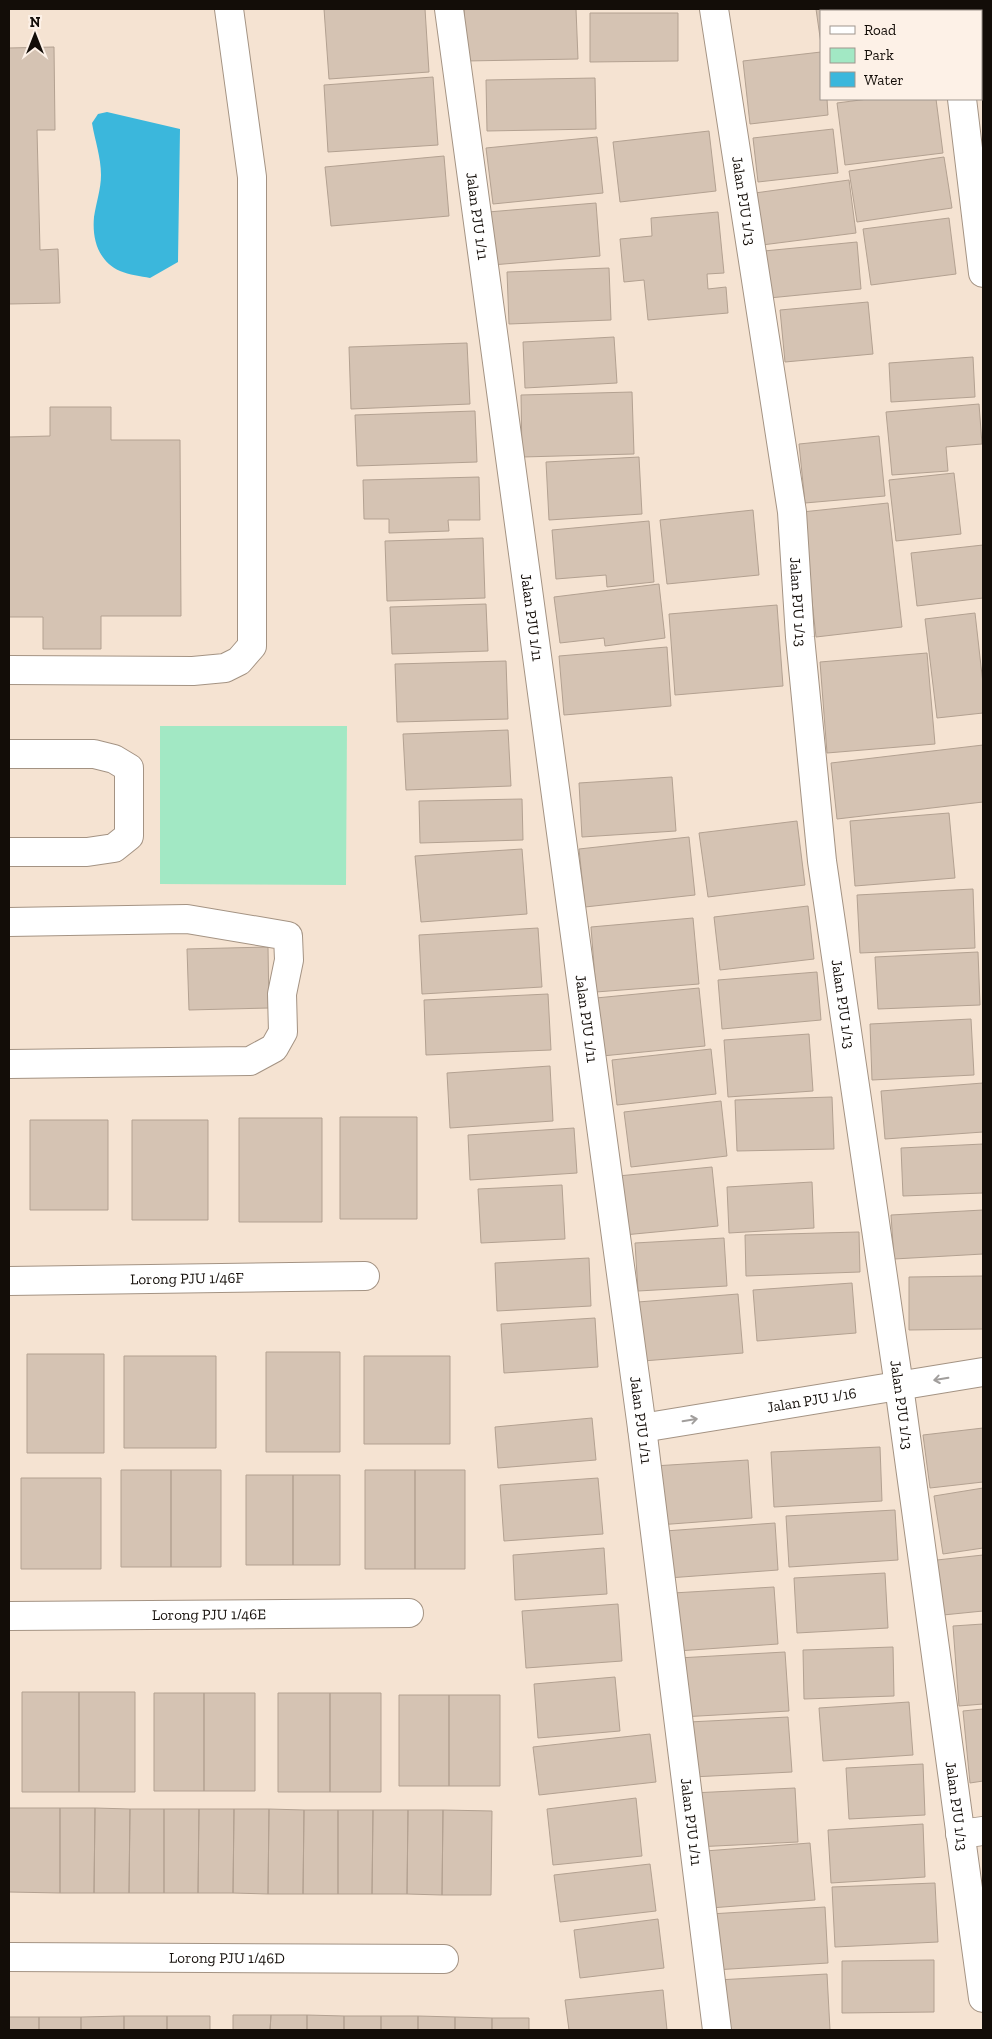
<svg xmlns="http://www.w3.org/2000/svg" width="992" height="2039" viewBox="0 0 992 2039" font-family="'Zilla Slab',serif">
<rect width="100%" height="100%" fill="#f5e3d2"/>
<path fill="#a2e8c4" d="M 160,726 L 347,726 L 346,885 L 160,884 Z"/>
<path fill="#3bb7dc" d="M 107,112 L 180,129 L 178,262 L 150,278 C 141,276 129,275 120,271 C 98,261 92,239 94,217 C 96,203 101,189 101,175 C 101,157 95,141 92,123 L 98,114 Z"/>
<path fill="#d5c3b3" stroke="#b3a191" d="M 324,9 L 425,9 L 429,72 L 329,79 Z
M 464,9 L 576,9 L 578,59 L 466,61 Z
M 816,9 L 907,9 L 908,11 L 821,11 L 821,44 Z
M 590,13 L 678,13 L 678,61 L 590,62 Z
M 54,47 L 55,130 L 37,130 L 40,250 L 58,249 L 60,303 L 9,304 L 9,48 Z
M 821,52 L 821,99 L 827,99 L 828,115 L 750,124 L 743,61 Z
M 433,77 L 438,145 L 328,152 L 324,85 Z
M 595,78 L 596,129 L 487,131 L 486,80 Z
M 868,99 L 936,99 L 943,153 L 845,165 L 837,103 Z
M 833,129 L 838,173 L 758,182 L 753,138 Z
M 709,131 L 716,191 L 620,202 L 613,142 Z
M 597,137 L 603,193 L 493,204 L 486,148 Z
M 444,156 L 449,216 L 331,226 L 325,167 Z
M 944,157 L 952,208 L 857,222 L 849,171 Z
M 849,180 L 856,233 L 762,245 L 755,193 Z
M 596,203 L 600,256 L 492,265 L 488,212 Z
M 718,212 L 724,273 L 707,274 L 708,289 L 726,287 L 728,313 L 648,320 L 644,280 L 624,282 L 620,239 L 652,236 L 651,218 Z
M 949,218 L 956,274 L 871,285 L 863,229 Z
M 857,242 L 861,289 L 769,298 L 764,251 Z
M 609,268 L 611,320 L 509,324 L 507,272 Z
M 868,302 L 873,354 L 785,362 L 780,310 Z
M 614,337 L 617,383 L 525,388 L 523,342 Z
M 467,343 L 470,404 L 351,409 L 349,347 Z
M 973,357 L 975,397 L 891,402 L 889,363 Z
M 632,392 L 634,454 L 522,457 L 521,395 Z
M 979,404 L 982,444 L 946,447 L 948,471 L 892,475 L 886,412 Z
M 50,407 L 111,407 L 111,440 L 180,440 L 181,616 L 101,616 L 101,649 L 43,649 L 43,617 L 9,617 L 9,437 L 50,436 Z
M 475,411 L 477,462 L 357,466 L 355,415 Z
M 879,436 L 885,496 L 805,503 L 799,444 Z
M 639,457 L 642,514 L 549,520 L 546,462 Z
M 954,473 L 961,534 L 896,541 L 889,480 Z
M 479,477 L 480,520 L 448,520 L 449,531 L 389,533 L 389,519 L 364,519 L 363,480 Z
M 888,503 L 902,627 L 816,637 L 802,512 Z
M 753,510 L 759,575 L 667,584 L 660,520 Z
M 649,521 L 654,582 L 607,587 L 606,575 L 556,579 L 552,530 Z
M 483,538 L 485,598 L 387,601 L 385,541 Z
M 983,545 L 983,598 L 917,606 L 911,553 Z
M 659,584 L 665,638 L 605,646 L 604,638 L 560,643 L 554,597 Z
M 486,604 L 488,651 L 392,654 L 390,607 Z
M 777,605 L 783,686 L 675,695 L 669,614 Z
M 975,613 L 983,684 L 983,713 L 937,718 L 925,619 Z
M 667,647 L 671,706 L 564,715 L 559,656 Z
M 927,653 L 935,744 L 827,753 L 820,662 Z
M 506,661 L 508,719 L 397,722 L 395,664 Z
M 508,730 L 511,786 L 406,790 L 403,734 Z
M 983,745 L 983,802 L 837,819 L 831,763 Z
M 672,777 L 676,831 L 582,837 L 579,783 Z
M 522,799 L 523,840 L 420,843 L 419,801 Z
M 949,813 L 955,878 L 855,886 L 850,821 Z
M 797,821 L 805,885 L 708,897 L 699,833 Z
M 689,837 L 695,895 L 585,907 L 579,849 Z
M 522,849 L 527,914 L 421,922 L 415,856 Z
M 973,889 L 975,948 L 860,953 L 857,895 Z
M 808,906 L 814,959 L 720,970 L 714,917 Z
M 693,918 L 699,984 L 596,992 L 591,927 Z
M 538,928 L 542,987 L 422,994 L 419,935 Z
M 268,947 L 269,1008 L 189,1010 L 187,949 Z
M 978,952 L 980,1005 L 878,1009 L 875,957 Z
M 817,972 L 821,1020 L 722,1029 L 718,980 Z
M 699,988 L 705,1046 L 602,1056 L 596,998 Z
M 548,994 L 551,1050 L 426,1055 L 424,1000 Z
M 971,1019 L 974,1075 L 872,1080 L 870,1024 Z
M 809,1034 L 813,1091 L 728,1097 L 724,1040 Z
M 711,1049 L 716,1094 L 617,1105 L 612,1060 Z
M 550,1066 L 553,1121 L 450,1128 L 447,1073 Z
M 983,1083 L 983,1132 L 885,1139 L 881,1091 Z
M 832,1097 L 834,1149 L 737,1151 L 735,1100 Z
M 721,1101 L 727,1156 L 631,1167 L 624,1112 Z
M 340,1117 L 417,1117 L 417,1219 L 340,1219 Z
M 239,1118 L 322,1118 L 322,1222 L 239,1222 Z
M 30,1120 L 108,1120 L 108,1210 L 30,1210 Z
M 132,1120 L 208,1120 L 208,1220 L 132,1220 Z
M 574,1128 L 577,1173 L 470,1180 L 468,1135 Z
M 983,1144 L 983,1193 L 903,1196 L 901,1148 Z
M 712,1167 L 718,1226 L 624,1235 L 618,1176 Z
M 812,1182 L 814,1228 L 729,1233 L 727,1187 Z
M 562,1185 L 565,1239 L 481,1243 L 478,1189 Z
M 983,1210 L 983,1254 L 894,1259 L 891,1215 Z
M 859,1232 L 860,1272 L 746,1276 L 745,1235 Z
M 724,1238 L 727,1286 L 638,1291 L 635,1243 Z
M 589,1258 L 591,1306 L 497,1311 L 495,1263 Z
M 983,1276 L 983,1329 L 909,1330 L 909,1277 Z
M 852,1283 L 856,1333 L 757,1341 L 753,1290 Z
M 738,1294 L 743,1353 L 643,1361 L 638,1302 Z
M 595,1318 L 598,1367 L 504,1373 L 501,1324 Z
M 266,1352 L 340,1352 L 340,1452 L 266,1452 Z
M 27,1354 L 104,1354 L 104,1453 L 27,1453 Z
M 124,1356 L 216,1356 L 216,1448 L 124,1448 Z
M 364,1356 L 450,1356 L 450,1444 L 364,1444 Z
M 592,1418 L 596,1460 L 498,1468 L 495,1427 Z
M 983,1428 L 983,1482 L 930,1488 L 923,1435 Z
M 880,1447 L 882,1501 L 774,1507 L 771,1452 Z
M 748,1460 L 752,1518 L 658,1525 L 654,1466 Z
M 121,1470 L 171,1470 L 171,1567 L 121,1567 Z
M 171,1470 L 221,1470 L 221,1567 L 171,1567 Z
M 365,1470 L 415,1470 L 415,1569 L 365,1569 Z
M 415,1470 L 465,1470 L 465,1569 L 415,1569 Z
M 246,1475 L 293,1475 L 293,1565 L 246,1565 Z
M 293,1475 L 340,1475 L 340,1565 L 293,1565 Z
M 21,1478 L 101,1478 L 101,1569 L 21,1569 Z
M 598,1478 L 603,1534 L 504,1541 L 500,1485 Z
M 983,1488 L 983,1548 L 943,1554 L 934,1496 Z
M 895,1510 L 898,1560 L 789,1567 L 786,1516 Z
M 775,1523 L 778,1570 L 668,1578 L 665,1531 Z
M 604,1548 L 607,1594 L 515,1600 L 513,1555 Z
M 983,1555 L 983,1611 L 943,1615 L 937,1560 Z
M 885,1573 L 888,1628 L 797,1633 L 794,1578 Z
M 774,1587 L 778,1644 L 677,1651 L 673,1593 Z
M 618,1604 L 622,1661 L 526,1668 L 522,1611 Z
M 983,1624 L 983,1704 L 959,1706 L 953,1626 Z
M 893,1647 L 894,1696 L 804,1699 L 803,1650 Z
M 785,1652 L 789,1711 L 681,1717 L 678,1658 Z
M 615,1677 L 620,1731 L 538,1738 L 534,1684 Z
M 22,1692 L 79,1692 L 79,1792 L 22,1792 Z
M 79,1692 L 135,1692 L 135,1792 L 79,1792 Z
M 154,1693 L 204,1693 L 204,1791 L 154,1791 Z
M 204,1693 L 255,1693 L 255,1791 L 204,1791 Z
M 278,1693 L 330,1693 L 330,1792 L 278,1792 Z
M 330,1693 L 381,1693 L 381,1792 L 330,1792 Z
M 399,1695 L 449,1695 L 449,1786 L 399,1786 Z
M 449,1695 L 500,1695 L 500,1786 L 449,1786 Z
M 909,1702 L 913,1755 L 823,1761 L 819,1708 Z
M 983,1709 L 983,1781 L 970,1783 L 963,1711 Z
M 788,1717 L 792,1772 L 692,1777 L 689,1722 Z
M 650,1734 L 656,1782 L 539,1795 L 533,1747 Z
M 923,1764 L 925,1815 L 849,1819 L 846,1768 Z
M 795,1788 L 798,1842 L 695,1847 L 692,1793 Z
M 636,1798 L 642,1856 L 553,1865 L 547,1809 Z
M 9,1808 L 60,1808 L 60,1893 L 9,1892 Z
M 60,1808 L 95,1808 L 94,1893 L 60,1893 Z
M 95,1808 L 130,1809 L 129,1893 L 94,1893 Z
M 130,1809 L 164,1809 L 164,1893 L 129,1893 Z
M 164,1809 L 199,1809 L 198,1893 L 164,1893 Z
M 199,1809 L 234,1809 L 233,1893 L 198,1893 Z
M 234,1809 L 269,1809 L 268,1894 L 233,1893 Z
M 269,1809 L 304,1810 L 303,1894 L 268,1894 Z
M 304,1810 L 338,1810 L 338,1894 L 303,1894 Z
M 338,1810 L 373,1810 L 372,1894 L 338,1894 Z
M 373,1810 L 408,1810 L 407,1894 L 372,1894 Z
M 408,1810 L 443,1810 L 442,1895 L 407,1894 Z
M 443,1810 L 492,1811 L 491,1895 L 442,1895 Z
M 923,1824 L 925,1877 L 831,1883 L 828,1830 Z
M 810,1843 L 815,1900 L 710,1908 L 705,1851 Z
M 650,1864 L 656,1911 L 560,1922 L 554,1875 Z
M 935,1883 L 938,1942 L 835,1947 L 832,1887 Z
M 825,1907 L 828,1963 L 714,1970 L 710,1914 Z
M 658,1919 L 664,1968 L 580,1978 L 574,1930 Z
M 934,1960 L 934,2012 L 842,2013 L 842,1961 Z
M 827,1974 L 830,2030 L 719,2030 L 717,1980 Z
M 663,1990 L 667,2030 L 569,2030 L 565,2000 Z
M 233,2015 L 271,2015 L 270,2030 L 233,2030 Z
M 271,2015 L 307,2015 L 307,2030 L 270,2030 Z
M 307,2015 L 344,2016 L 344,2030 L 307,2030 Z
M 124,2016 L 167,2016 L 167,2030 L 124,2030 Z
M 124,2016 L 124,2030 L 81,2030 L 81,2017 Z
M 167,2016 L 210,2016 L 210,2030 L 167,2030 Z
M 344,2016 L 381,2016 L 381,2030 L 344,2030 Z
M 381,2016 L 418,2016 L 418,2030 L 381,2030 Z
M 418,2016 L 455,2017 L 455,2030 L 418,2030 Z
M 9,2017 L 39,2017 L 39,2030 L 9,2030 Z
M 39,2017 L 81,2017 L 81,2030 L 39,2030 Z
M 455,2017 L 492,2018 L 492,2030 L 455,2030 Z
M 492,2018 L 529,2018 L 529,2030 L 492,2030 Z"/>
<g fill="none" stroke-linecap="round" stroke-linejoin="round">
<defs>
<g id="minor">
<path id="s1" d="M 449,9 L 642,1428 L 717,2030"/>
<path id="s2" d="M 714,9 L 792,512 L 800,637 L 822,861 L 899,1386 L 983,1998"/>
<path d="M 950,9 L 951,11"/>
<path d="M 962,99 L 983,273"/>
<path d="M 9,670 L 193,671 L 225,668 L 239,661 L 252,646 L 252,177 L 229,9"/>
<path d="M 9,754 L 94,754 L 114,759 L 129,768 L 129,836 L 114,848 L 87,852 L 9,852"/>
<path d="M 9,922 L 187,919 L 288,936 L 289,960 L 282,994 L 283,1032 L 274,1048 L 250,1061 L 9,1064"/>
<path id="s3" d="M 9,1281 L 365,1276"/>
<path id="s4" d="M 642,1428 L 983,1372"/>
<path id="s5" d="M 9,1616 L 409,1613"/>
<path d="M 960,1834 L 983,1831"/>
<path id="s6" d="M 9,1957 L 444,1959"/>
</g>
</defs>
<use href="#minor" stroke="#a49383" stroke-width="30"/>
<use href="#minor" stroke="#fff" stroke-width="28"/>
</g>
<defs><path id="oneway-shaft" d="M-6 0H5M1.5-3L5.5 0L1.5 3" fill="none" stroke-width="1.6" stroke-linecap="round" stroke-linejoin="round" transform="scale(1.25)"/></defs>
<g stroke="#a19e9c">
<use href="#oneway-shaft" transform="translate(941 1379) rotate(171)"/>
<use href="#oneway-shaft" transform="translate(690 1420) rotate(-9)"/>
</g>
<g text-anchor="middle" stroke-width="4" stroke-linejoin="round" paint-order="stroke">
<g font-size="15" fill="#130d08" stroke="#fdf1e7">
<text dy="5" stroke="none"><textPath href="#s2" startOffset="194">Jalan PJU 1/13</textPath></text>
<text dy="5" stroke="none"><textPath href="#s1" startOffset="209">Jalan PJU 1/11</textPath></text>
<text dy="5" stroke="none"><textPath href="#s2" startOffset="599">Jalan PJU 1/13</textPath></text>
<text dy="5" stroke="none"><textPath href="#s1" startOffset="614">Jalan PJU 1/11</textPath></text>
<text dy="5" stroke="none"><textPath href="#s2" startOffset="1004">Jalan PJU 1/13</textPath></text>
<text dy="5" stroke="none"><textPath href="#s1" startOffset="1019">Jalan PJU 1/11</textPath></text>
<text dy="5" stroke="none"><textPath href="#s3" startOffset="178">Lorong PJU 1/46F</textPath></text>
<text dy="5" stroke="none"><textPath href="#s4" startOffset="172">Jalan PJU 1/16</textPath></text>
<text dy="5" stroke="none"><textPath href="#s2" startOffset="1409">Jalan PJU 1/13</textPath></text>
<text dy="5" stroke="none"><textPath href="#s1" startOffset="1424">Jalan PJU 1/11</textPath></text>
<text dy="5" stroke="none"><textPath href="#s5" startOffset="200">Lorong PJU 1/46E</textPath></text>
<text dy="5" stroke="none"><textPath href="#s2" startOffset="1814">Jalan PJU 1/13</textPath></text>
<text dy="5" stroke="none"><textPath href="#s1" startOffset="1829">Jalan PJU 1/11</textPath></text>
<text dy="5" stroke="none"><textPath href="#s6" startOffset="218">Lorong PJU 1/46D</textPath></text>
</g>
</g>
<rect width="992" height="2039" fill="none" stroke="#130d08" stroke-width="20"/>
<rect x="820" y="10" width="162" height="90" fill="#fdf1e7" stroke="#9f968e"/>
<rect x="830" y="26" width="25" height="8" fill="#ffffff" stroke="#9f968e"/>
<text x="864" y="35" font-size="15" fill="#130d08">Road</text>
<rect x="830" y="48" width="25" height="15" fill="#a2e8c4" stroke="#9f968e"/>
<text x="864" y="60" font-size="15" fill="#130d08">Park</text>
<rect x="830" y="72" width="25" height="15" fill="#3bb7dc" stroke="#9f968e"/>
<text x="864" y="85" font-size="15" fill="#130d08">Water</text>
<g transform="translate(35 35)" stroke="#fdf1e7" stroke-width="4" paint-order="stroke">
<path d="M0-4L9 19L0 12L-9 19Z" fill="#130d08"/>
<text y="-8" font-size="14" font-weight="bold" text-anchor="middle" fill="#130d08">N</text>
</g>
</svg>
